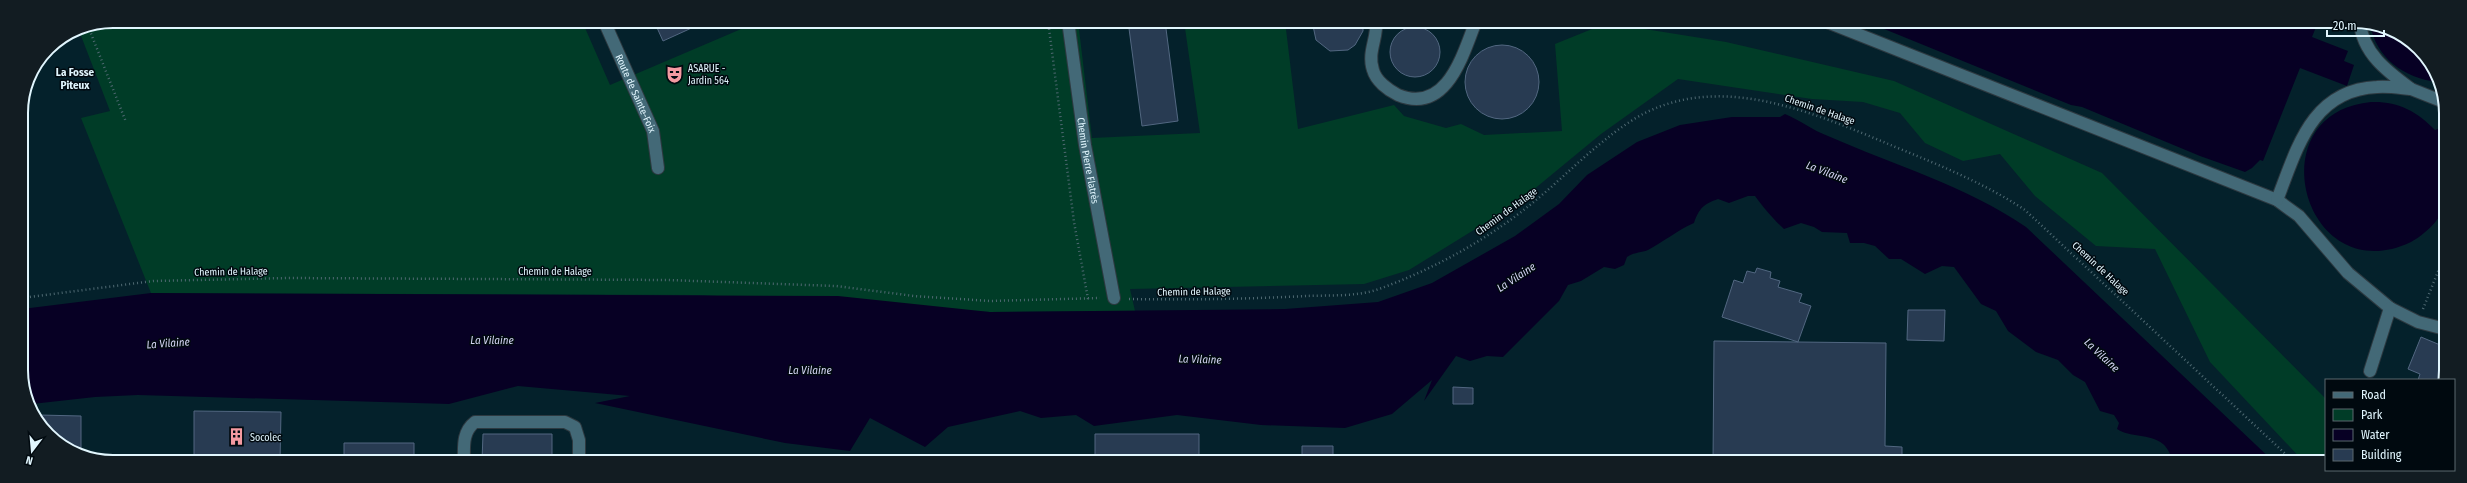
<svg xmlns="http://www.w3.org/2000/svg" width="2467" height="483" viewBox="0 0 2467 483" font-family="'Fira Sans Condensed',sans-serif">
<rect width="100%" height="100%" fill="#04212b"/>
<path fill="#003c27" d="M 113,21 L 582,21 L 610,85 L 760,21 L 1078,21 L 1092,138 L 1200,133 L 1184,21 L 1285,21 L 1298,129 L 1394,105 L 1404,116 L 1446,128 L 1461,124 L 1484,135 L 1562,131 L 1555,44 L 1607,23 L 1726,42 L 1894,81 L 2102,173 L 2326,399 L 2326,462 L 2304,462 L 2210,362 L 2155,249 L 2096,246 L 2035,196 L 2000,154 L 1963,161 L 1925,143 L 1900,113 L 1863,102 L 1812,99 L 1678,79 L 1601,134 L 1516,204 L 1409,270 L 1364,284 L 1130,289 L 1135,311 L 990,312 L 699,295 L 151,293 L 81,118 L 110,111 L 78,28 Z"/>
<path fill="#070024" d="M 1867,22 L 2318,22 L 2312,37 L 2348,51 L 2344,61 L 2354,65 L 2347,86 L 2300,68 L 2263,161 L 2260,160 L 2252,168 L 2245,172 L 2200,156 L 2082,107 L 2071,105 Z
M 2370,24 L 2419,48 L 2437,82 C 2404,78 2376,58 2370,24 Z
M 2371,102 C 2397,101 2417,111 2435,130 L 2443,127 L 2444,131 C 2444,152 2448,184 2445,204 C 2442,219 2424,235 2411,242 C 2304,293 2255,113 2371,102 Z
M 1785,114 C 1800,120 1812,130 1828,136 C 1894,165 1966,186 2026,227 L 2274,462 L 2177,462 C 2170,457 2169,449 2163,444 C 2149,433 2130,438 2117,429 L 2119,423 L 2114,415 L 2100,411 L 2085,382 L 2073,375 L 2058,360 L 2036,352 L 2008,331 L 1996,311 L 1981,304 L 1954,267 L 1942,266 L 1925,274 L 1901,259 L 1889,259 L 1875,246 L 1864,243 L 1850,243 L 1847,233 L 1822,232 L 1814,227 L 1801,223 L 1784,229 C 1772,218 1764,208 1755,196 L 1748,196 L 1729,203 L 1718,199 C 1704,204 1699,208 1694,223 C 1676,231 1665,241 1648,250 C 1641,253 1634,252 1627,257 L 1624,265 L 1615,269 L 1604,267 L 1581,281 L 1568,285 L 1559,301 L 1503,357 L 1487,356 L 1470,361 L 1456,356 L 1424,401 L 1432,380 L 1392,414 L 1345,428 L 1261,425 L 1177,415 L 1094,426 L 1076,415 L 1041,418 L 1020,411 L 948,427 L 925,447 L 870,418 L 850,451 L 785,443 L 595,403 L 630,396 L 518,386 L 449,404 L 138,395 L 95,397 L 32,404 L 23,388 L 22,309 L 151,293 L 838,296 L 990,312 L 1285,309 L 1378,302 L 1432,283 L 1515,236 L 1559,204 L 1587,175 L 1637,142 L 1680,125 L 1732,117 L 1780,117 Z"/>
<path fill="#283b52" stroke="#526781" d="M 654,21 L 707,21 L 663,41 Z
M 1128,21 L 1165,21 L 1178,121 L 1142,126 Z
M 1312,21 L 1363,21 L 1363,31 L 1355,45 L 1348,50 L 1330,51 L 1316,40 Z
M1390 52a25 25 0 1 1 50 0a25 25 0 1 1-50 0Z
M1465 82a37 37 0 1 1 74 0a37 37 0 1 1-74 0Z
M 1757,268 L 1771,272 L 1770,278 L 1780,281 L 1778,287 L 1802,294 L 1799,302 L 1811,306 L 1798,342 L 1886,343 L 1885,446 L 1902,447 L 1902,462 L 1713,462 L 1714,341 L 1798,342 L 1722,317 L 1734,280 L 1743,283 L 1747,271 L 1755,273 Z
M 1908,310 L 1945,310 L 1944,341 L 1907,340 Z
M 2421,337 L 2445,347 L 2445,380 L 2418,380 L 2420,374 L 2408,369 Z
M 1453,387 L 1473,388 L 1473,404 L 1453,404 Z
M 194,411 L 281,412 L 280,461 L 194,461 Z
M 39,415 L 81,416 L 81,452 L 52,439 Z
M 483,434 L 552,434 L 552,461 L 482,461 Z
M 1095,434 L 1199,434 L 1199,461 L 1095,461 Z
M 344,443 L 414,443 L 414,461 L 344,461 Z
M 1302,446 L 1333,446 L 1333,462 L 1302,462 Z"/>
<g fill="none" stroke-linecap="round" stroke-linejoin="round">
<defs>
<g id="minor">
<path id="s1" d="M 604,21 L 653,131 L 658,168"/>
<path id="s2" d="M 1068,21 L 1085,145 L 1114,298"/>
<path d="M 1376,21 C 1378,38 1367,52 1373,70 C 1376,81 1388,90 1398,95 C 1447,115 1463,54 1476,21"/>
<path d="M 1827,22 L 2277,200 L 2299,216 L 2348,273 L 2390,308 L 2418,322 L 2445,329"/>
<path d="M 2411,89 L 2444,102"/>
<path d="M 2277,200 C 2297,149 2311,90 2377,87 C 2388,86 2400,88 2411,89 C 2388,72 2362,53 2360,22"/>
<path d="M 2370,371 L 2390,308"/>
<path d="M 464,461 C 464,447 462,432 475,422 L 565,422 L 575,427 L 579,440 L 579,461"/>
</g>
</defs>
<use href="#minor" stroke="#2d3940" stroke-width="14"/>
<path stroke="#4f6972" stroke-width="2.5" stroke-dasharray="1 3" stroke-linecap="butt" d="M 1048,21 L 1074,222 L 1088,299
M 88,26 L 126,122
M 22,298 L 153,281 L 289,278 L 668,280 L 836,286 L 914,296 L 990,301 L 1100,298
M 1129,299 C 1188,300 1247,299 1306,296 C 1328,295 1357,297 1379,289 C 1431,270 1481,243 1525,209 C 1561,181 1592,146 1631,121 C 1714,68 1812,112 1893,146 C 1939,165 1984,183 2025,210 L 2294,462
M 2423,309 L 2445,254"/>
<use href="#minor" stroke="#436977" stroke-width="12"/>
</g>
<defs>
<symbol id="theatre-bare" viewBox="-9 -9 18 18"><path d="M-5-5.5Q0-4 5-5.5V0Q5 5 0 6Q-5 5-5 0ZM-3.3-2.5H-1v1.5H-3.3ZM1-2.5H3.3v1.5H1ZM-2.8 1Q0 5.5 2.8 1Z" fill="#f49aa1" stroke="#00090f" stroke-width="2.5" paint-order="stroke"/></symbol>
<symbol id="building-bare" viewBox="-9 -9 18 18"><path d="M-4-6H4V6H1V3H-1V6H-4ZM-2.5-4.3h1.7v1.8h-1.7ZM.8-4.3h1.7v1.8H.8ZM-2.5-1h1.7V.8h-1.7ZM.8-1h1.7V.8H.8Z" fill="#f49aa1" stroke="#00090f" stroke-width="2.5" paint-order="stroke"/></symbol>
</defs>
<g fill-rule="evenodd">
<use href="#theatre-bare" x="662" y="62" width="25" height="25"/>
<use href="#building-bare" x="224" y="424" width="25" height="25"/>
</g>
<g text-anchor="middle" stroke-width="3" stroke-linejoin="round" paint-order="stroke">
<g font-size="10" fill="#e1f6fe" stroke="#00090f" text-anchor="start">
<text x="688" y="72">ASARUE -<tspan x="688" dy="12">Jardin 564</tspan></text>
<text x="250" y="441">Socolec</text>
</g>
<g font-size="10" fill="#e1f6fe" stroke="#00090f">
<text dy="4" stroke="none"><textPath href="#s1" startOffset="79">Route de Sainte-Foix</textPath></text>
<text transform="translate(1820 109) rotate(19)" y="4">Chemin de Halage</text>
<text dy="4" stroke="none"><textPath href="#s2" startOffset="141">Chemin Pierre Flatrès</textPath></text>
<text transform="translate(1506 211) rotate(-36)" y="4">Chemin de Halage</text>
<text transform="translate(2101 268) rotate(43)" y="4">Chemin de Halage</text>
<text transform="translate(231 271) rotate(-1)" y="4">Chemin de Halage</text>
<text x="555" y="275">Chemin de Halage</text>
<text transform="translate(1194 291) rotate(-1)" y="4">Chemin de Halage</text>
</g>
<g font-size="11" font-weight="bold" fill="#e1f6fe" stroke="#00090f">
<text x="75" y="76">La Fosse<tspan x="75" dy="13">Piteux</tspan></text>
</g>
<g font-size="11" font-style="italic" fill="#d3d4f3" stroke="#00090f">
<text transform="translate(1827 172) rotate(21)" y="4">La Vilaine</text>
<text transform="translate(1516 277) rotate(-33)" y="4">La Vilaine</text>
<text x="492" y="344">La Vilaine</text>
<text transform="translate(168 343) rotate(-4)" y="4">La Vilaine</text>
<text transform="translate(2102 355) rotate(43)" y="4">La Vilaine</text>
<text transform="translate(1200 359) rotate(2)" y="4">La Vilaine</text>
<text x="810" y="374">La Vilaine</text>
</g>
</g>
<path d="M0 0H2467V483H0ZM113 28H2354A85 85 0 0 1 2439 113V370A85 85 0 0 1 2354 455H113A85 85 0 0 1 28 370V113A85 85 0 0 1 113 28Z" fill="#121c22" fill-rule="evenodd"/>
<path fill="none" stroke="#e1f6fe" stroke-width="2" d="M113 28H2354A85 85 0 0 1 2439 113V370A85 85 0 0 1 2354 455H113A85 85 0 0 1 28 370V113A85 85 0 0 1 113 28Z"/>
<rect x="2325" y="379" width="130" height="92" fill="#00090f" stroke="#5a686f"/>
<rect x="2333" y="392" width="20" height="6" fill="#436977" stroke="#5a686f"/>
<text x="2361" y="399" font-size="12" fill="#e1f6fe">Road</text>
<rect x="2333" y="409" width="20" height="12" fill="#003c27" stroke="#5a686f"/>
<text x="2361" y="419" font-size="12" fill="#e1f6fe">Park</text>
<rect x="2333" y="429" width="20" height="12" fill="#070024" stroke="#5a686f"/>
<text x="2361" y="439" font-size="12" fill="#e1f6fe">Water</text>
<rect x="2333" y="449" width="20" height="12" fill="#283b52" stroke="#5a686f"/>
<text x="2361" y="459" font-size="12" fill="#e1f6fe">Building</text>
<g transform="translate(32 451) rotate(196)" stroke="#00090f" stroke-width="3" paint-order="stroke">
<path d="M0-3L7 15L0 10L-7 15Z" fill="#e1f6fe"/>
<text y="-6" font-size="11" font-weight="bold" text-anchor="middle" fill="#e1f6fe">N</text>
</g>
<path d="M2327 30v6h57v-6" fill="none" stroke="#e1f6fe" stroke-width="2"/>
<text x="2333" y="30" font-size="12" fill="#e1f6fe" stroke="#00090f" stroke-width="3" paint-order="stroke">20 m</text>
</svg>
